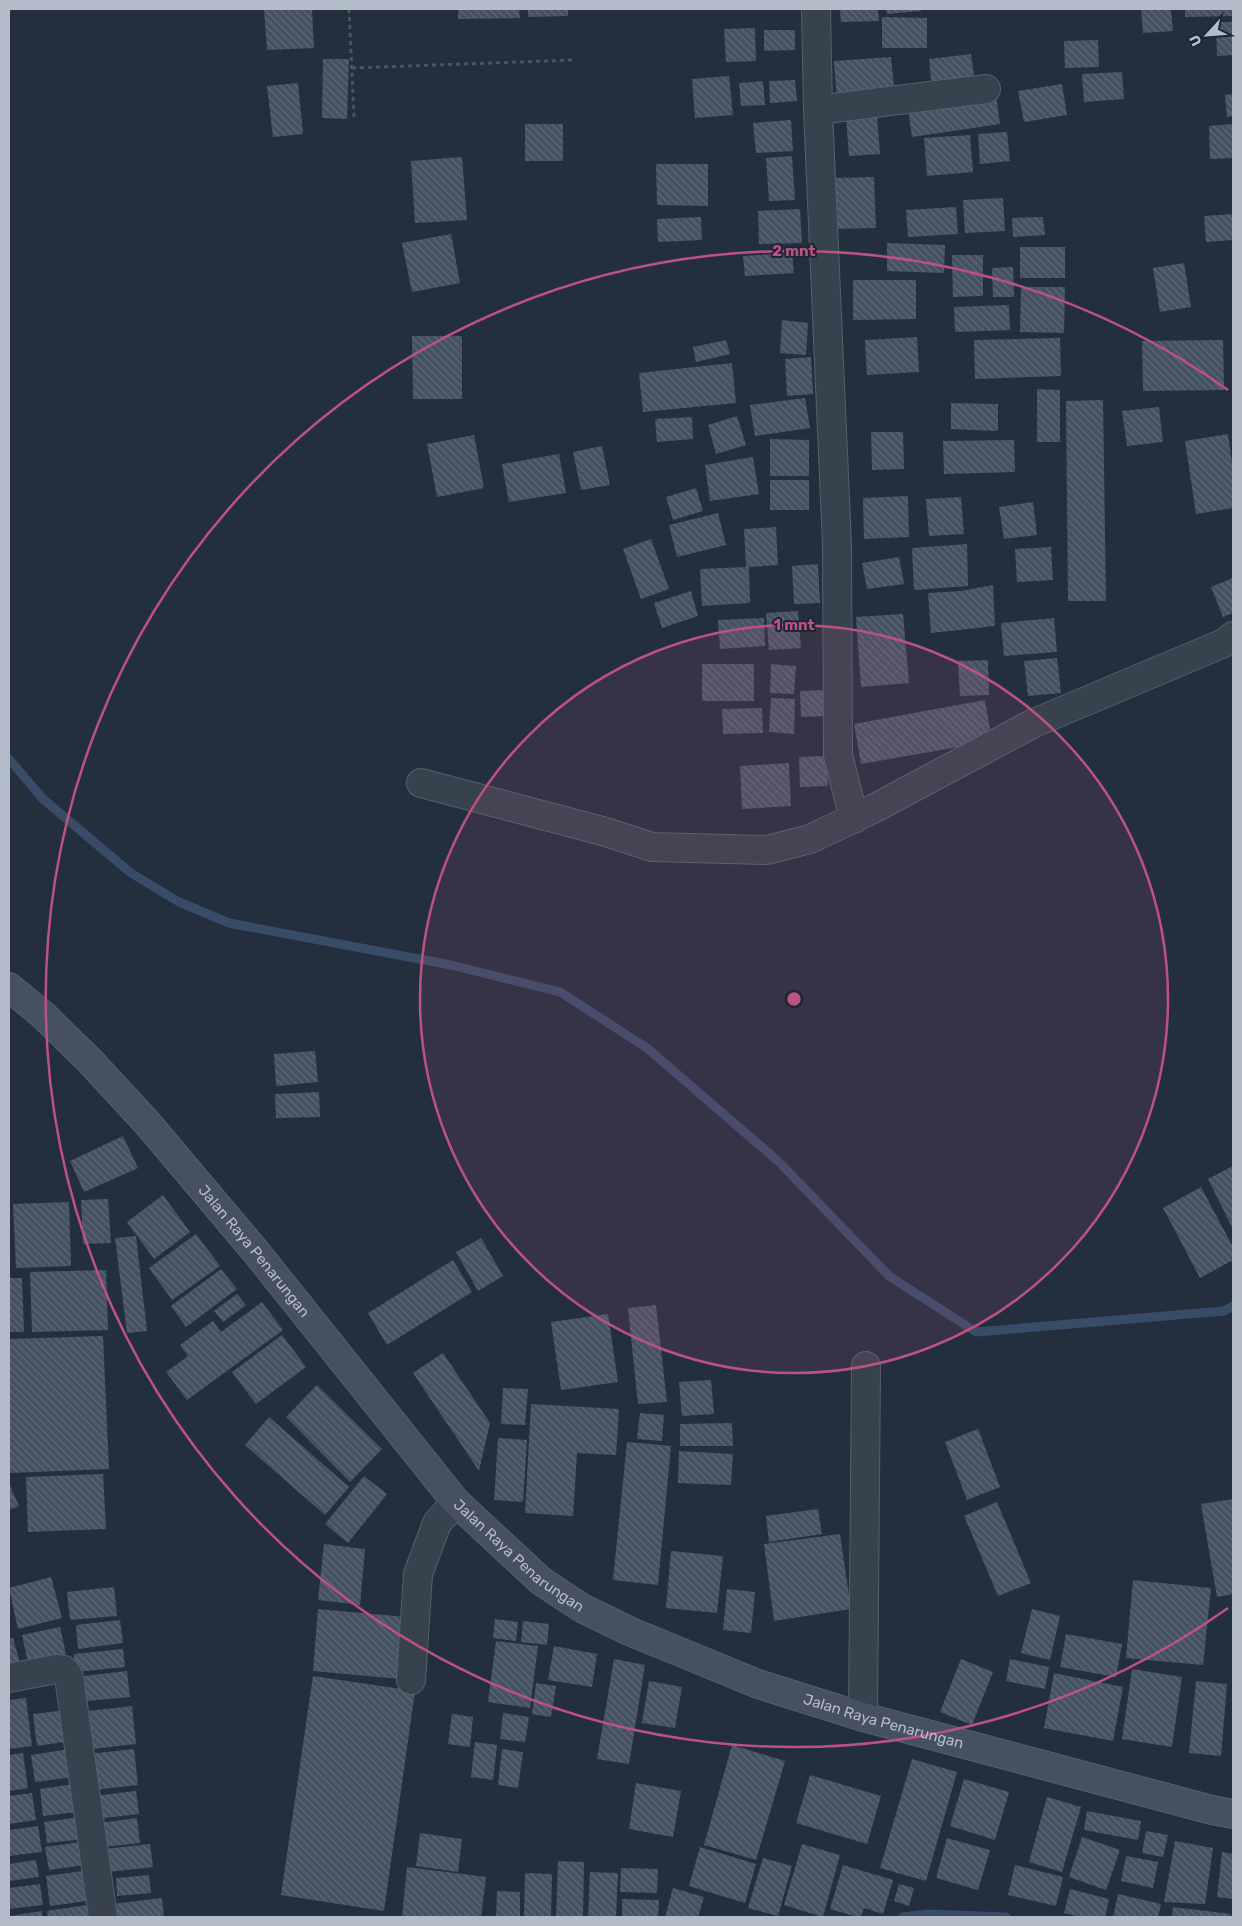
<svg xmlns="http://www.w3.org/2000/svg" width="1242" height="1926" viewBox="0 0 1242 1926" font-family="Rubik,sans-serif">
<defs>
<pattern id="building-back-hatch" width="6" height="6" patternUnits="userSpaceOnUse" patternTransform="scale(1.25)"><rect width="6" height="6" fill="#455162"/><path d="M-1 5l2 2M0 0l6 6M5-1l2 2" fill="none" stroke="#5d6877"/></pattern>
</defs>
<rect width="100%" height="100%" fill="#242f3e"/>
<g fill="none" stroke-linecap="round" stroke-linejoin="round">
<path stroke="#394c67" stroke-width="9" d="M 9,759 L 43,799 L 131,873 L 179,902 L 229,923 L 451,965 L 560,992 L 647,1048 L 779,1162 L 889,1276 L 976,1332 L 1224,1311 L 1233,1306
M 903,1917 L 928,1914 L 1006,1917"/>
</g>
<path fill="url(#building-back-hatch)" d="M 264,9 L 312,9 L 314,48 L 267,50 Z
M 458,9 L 519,9 L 520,18 L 458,19 Z
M 528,9 L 568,9 L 568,16 L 528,17 Z
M 840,9 L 878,9 L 879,21 L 841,22 Z
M 886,9 L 921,9 L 921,11 L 887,14 Z
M 1141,9 L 1171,9 L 1173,31 L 1143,33 Z
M 1185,9 L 1233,9 L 1233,16 L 1185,17 Z
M 882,17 L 927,18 L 927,48 L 882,48 Z
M 1216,22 L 1233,22 L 1233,55 L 1217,56 Z
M 755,28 L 756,61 L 726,62 L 724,29 Z
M 764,30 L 795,30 L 795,50 L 764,51 Z
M 1098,40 L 1099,67 L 1065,68 L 1064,41 Z
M 971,54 L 975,85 L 932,90 L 929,59 Z
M 891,57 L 895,97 L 837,101 L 834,61 Z
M 323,59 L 349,59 L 347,119 L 322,118 Z
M 1122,72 L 1124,99 L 1084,102 L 1082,74 Z
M 729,76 L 733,115 L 695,118 L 692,79 Z
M 795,80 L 797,101 L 770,103 L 769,81 Z
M 763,81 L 765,105 L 741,106 L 739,83 Z
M 298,83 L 303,134 L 273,137 L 267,86 Z
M 1062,84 L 1067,115 L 1024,122 L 1018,91 Z
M 995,88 L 1000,124 L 912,137 L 907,101 Z
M 1233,94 L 1233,116 L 1227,117 L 1225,95 Z
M 877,116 L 880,154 L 849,156 L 846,119 Z
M 791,120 L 793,151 L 756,153 L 753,123 Z
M 525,124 L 563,124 L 563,161 L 525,161 Z
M 1233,124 L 1233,158 L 1210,159 L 1209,126 Z
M 1007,132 L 1010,161 L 980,164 L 978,134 Z
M 970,135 L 973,172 L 927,176 L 924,138 Z
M 792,156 L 795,200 L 769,201 L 766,158 Z
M 462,157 L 467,220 L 415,223 L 411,161 Z
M 656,164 L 708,164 L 708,206 L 657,205 Z
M 874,177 L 876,228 L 835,229 L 833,178 Z
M 1003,198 L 1005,231 L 965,233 L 963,200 Z
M 956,207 L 958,234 L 908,237 L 906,210 Z
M 800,209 L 802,243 L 759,244 L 758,211 Z
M 1233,214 L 1233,240 L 1206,242 L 1204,216 Z
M 701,217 L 702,240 L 658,242 L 657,219 Z
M 1043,217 L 1045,235 L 1013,237 L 1012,218 Z
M 451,234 L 460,283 L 412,292 L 402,243 Z
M 887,243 L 945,245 L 944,273 L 887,271 Z
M 1020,247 L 1065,247 L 1065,278 L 1020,278 Z
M 792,253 L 794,273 L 745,276 L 743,256 Z
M 952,255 L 983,255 L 983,296 L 953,297 Z
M 1184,263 L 1191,307 L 1160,312 L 1153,268 Z
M 1013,267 L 1014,297 L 993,297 L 992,268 Z
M 853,280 L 916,280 L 916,319 L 853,320 Z
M 1021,287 L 1065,287 L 1064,333 L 1020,332 Z
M 1009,305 L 1010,330 L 955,332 L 954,307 Z
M 782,320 L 808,323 L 806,355 L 780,353 Z
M 412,336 L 462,336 L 462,399 L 413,399 Z
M 917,337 L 919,372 L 867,375 L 865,340 Z
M 1060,338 L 1061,376 L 975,379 L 974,340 Z
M 726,340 L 730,354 L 696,362 L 693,347 Z
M 1223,340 L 1224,390 L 1143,391 L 1142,341 Z
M 811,357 L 813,394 L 787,396 L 785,359 Z
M 732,363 L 736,403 L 643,412 L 639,373 Z
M 1037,389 L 1060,390 L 1060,442 L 1037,442 Z
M 805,398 L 810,428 L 755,436 L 750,405 Z
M 1103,400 L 1106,601 L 1068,601 L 1066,401 Z
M 951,403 L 998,404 L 998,431 L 951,429 Z
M 1159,407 L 1163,442 L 1127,446 L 1122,411 Z
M 737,416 L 746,445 L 716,454 L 708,425 Z
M 692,417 L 693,439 L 657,442 L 655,419 Z
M 871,432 L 903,432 L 904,469 L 872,470 Z
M 1228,434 L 1233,471 L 1233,508 L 1196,514 L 1185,441 Z
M 474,435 L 484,488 L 437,497 L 427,444 Z
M 770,439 L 809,440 L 809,476 L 770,476 Z
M 1014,440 L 1015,472 L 944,474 L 943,441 Z
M 602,446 L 610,485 L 581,490 L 573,452 Z
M 559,454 L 566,493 L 509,502 L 502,464 Z
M 753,457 L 759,494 L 710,501 L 705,465 Z
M 770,480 L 809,480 L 809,510 L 770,510 Z
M 696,488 L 703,511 L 673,520 L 666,497 Z
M 908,496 L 909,537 L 864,539 L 863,498 Z
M 961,497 L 964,534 L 929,536 L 926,499 Z
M 1033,502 L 1037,535 L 1004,539 L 999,507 Z
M 718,513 L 726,545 L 677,557 L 669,525 Z
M 776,527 L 778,565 L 749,567 L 750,603 L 702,606 L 700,569 L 746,567 L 744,529 Z
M 651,539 L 669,589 L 641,599 L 623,549 Z
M 967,544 L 968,586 L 914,590 L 912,548 Z
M 1051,547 L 1053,580 L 1017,582 L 1015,549 Z
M 899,557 L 904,584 L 867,589 L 862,563 Z
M 818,564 L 820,603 L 794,604 L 792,566 Z
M 1233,578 L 1233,613 L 1223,617 L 1211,587 Z
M 993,585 L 995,626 L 931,633 L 928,593 L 961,591 Z
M 691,591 L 698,616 L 662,628 L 654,603 Z
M 798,611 L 801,648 L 769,650 L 766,613 Z
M 903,614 L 909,683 L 861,687 L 856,617 Z
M 764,618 L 765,646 L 720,649 L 718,620 Z
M 1054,618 L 1057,652 L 1004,656 L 1001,623 Z
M 1057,658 L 1061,693 L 1028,696 L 1024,661 Z
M 988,660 L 989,695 L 960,696 L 958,661 Z
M 702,664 L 754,664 L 754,701 L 702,701 Z
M 771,664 L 796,666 L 794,694 L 770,693 Z
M 826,690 L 828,716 L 801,717 L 800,691 Z
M 771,698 L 795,699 L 794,734 L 769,732 Z
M 985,700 L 992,741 L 861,764 L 854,724 Z
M 762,708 L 763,733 L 723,734 L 722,709 Z
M 827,756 L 828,786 L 800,787 L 799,757 Z
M 789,763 L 791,806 L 742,809 L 740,766 Z
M 315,1051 L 318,1082 L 276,1086 L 274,1054 Z
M 319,1092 L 320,1117 L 276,1118 L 275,1094 Z
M 123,1136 L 138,1168 L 84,1192 L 70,1161 Z
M 1233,1166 L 1233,1229 L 1208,1179 Z
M 1201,1187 L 1233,1247 L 1233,1260 L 1200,1278 L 1163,1208 Z
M 163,1195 L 190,1232 L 154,1259 L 127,1222 Z
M 108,1199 L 111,1243 L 83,1244 L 81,1200 Z
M 69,1202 L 71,1266 L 16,1268 L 13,1204 Z
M 196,1234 L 220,1266 L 172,1300 L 149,1268 Z
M 136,1236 L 147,1331 L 127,1333 L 115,1238 Z
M 481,1238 L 503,1276 L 478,1291 L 456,1252 Z
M 453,1260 L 472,1292 L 387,1345 L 368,1313 Z
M 221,1269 L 237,1289 L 186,1327 L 171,1306 Z
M 106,1270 L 108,1330 L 32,1332 L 30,1272 Z
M 9,1278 L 22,1278 L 24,1332 L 9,1332 Z
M 237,1294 L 246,1305 L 223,1322 L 214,1311 Z
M 262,1302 L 283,1330 L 187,1400 L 166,1372 L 188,1356 L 180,1345 L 213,1321 L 221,1332 Z
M 656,1305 L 667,1402 L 638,1404 L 628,1308 Z
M 608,1314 L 618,1382 L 561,1390 L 551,1322 Z
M 282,1335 L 306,1367 L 256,1404 L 232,1372 Z
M 103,1336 L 109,1469 L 9,1473 L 9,1339 Z
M 443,1353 L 490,1423 L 479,1471 L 413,1373 Z
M 711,1380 L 714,1414 L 682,1416 L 679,1382 Z
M 317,1385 L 382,1449 L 350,1482 L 286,1417 Z
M 503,1388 L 528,1389 L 525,1425 L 501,1424 Z
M 531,1404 L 619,1409 L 616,1455 L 577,1453 L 573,1516 L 525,1513 Z
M 640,1413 L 664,1415 L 662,1441 L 637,1439 Z
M 269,1417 L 349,1487 L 325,1515 L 245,1445 Z
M 732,1423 L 733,1446 L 680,1446 L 680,1424 Z
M 978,1429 L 1000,1487 L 967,1500 L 945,1442 Z
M 498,1438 L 527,1440 L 523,1502 L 494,1500 Z
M 627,1442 L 671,1446 L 658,1585 L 613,1580 Z
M 679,1451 L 733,1454 L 731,1485 L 678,1483 Z
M 103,1474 L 106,1529 L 28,1532 L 26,1477 Z
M 364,1476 L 387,1494 L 348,1543 L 325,1524 Z
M 9,1483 L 19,1506 L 9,1510 Z
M 1233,1499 L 1233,1594 L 1217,1597 L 1201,1504 Z
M 997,1502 L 1031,1583 L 998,1596 L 964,1516 Z
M 818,1509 L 822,1534 L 769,1542 L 766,1516 Z
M 840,1534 L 851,1609 L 774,1621 L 764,1544 Z
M 324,1544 L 365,1549 L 360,1605 L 318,1600 Z
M 671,1551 L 723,1556 L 717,1613 L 666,1608 Z
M 51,1577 L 62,1618 L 18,1629 L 9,1588 Z
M 1133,1580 L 1211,1588 L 1203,1665 L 1126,1658 Z
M 114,1587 L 117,1616 L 70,1620 L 67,1592 Z
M 727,1589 L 755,1592 L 751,1633 L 723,1630 Z
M 318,1609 L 406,1617 L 400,1679 L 313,1671 Z
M 1032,1609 L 1060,1616 L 1050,1660 L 1021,1653 Z
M 495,1619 L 518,1622 L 516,1641 L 493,1638 Z
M 120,1620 L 123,1643 L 78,1649 L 76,1625 Z
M 523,1621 L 549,1624 L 547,1645 L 521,1642 Z
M 60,1627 L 66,1654 L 28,1663 L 22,1635 Z
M 1066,1634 L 1122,1644 L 1116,1677 L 1060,1667 Z
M 13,1638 L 20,1663 L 9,1666 L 9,1639 Z
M 496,1641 L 538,1646 L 530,1708 L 488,1702 Z
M 554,1646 L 597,1654 L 592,1687 L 548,1680 Z
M 123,1649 L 125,1667 L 76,1672 L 74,1654 Z
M 614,1659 L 645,1665 L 629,1764 L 597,1759 Z
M 961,1659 L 993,1672 L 972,1725 L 940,1712 Z
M 1010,1659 L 1049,1667 L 1045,1689 L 1006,1681 Z
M 1132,1669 L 1182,1677 L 1172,1747 L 1122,1739 Z
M 127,1671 L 130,1697 L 86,1701 L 84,1676 Z
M 1054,1673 L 1123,1687 L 1113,1741 L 1044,1728 Z
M 313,1676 L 415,1691 L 384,1911 L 281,1895 Z
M 649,1681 L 682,1687 L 675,1728 L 642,1723 Z
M 1196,1681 L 1227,1684 L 1221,1756 L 1189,1753 Z
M 536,1683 L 556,1686 L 551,1717 L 532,1714 Z
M 26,1698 L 32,1746 L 9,1749 L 9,1700 Z
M 132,1706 L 136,1744 L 84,1750 L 80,1712 Z
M 66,1710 L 71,1741 L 37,1746 L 33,1714 Z
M 503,1713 L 529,1717 L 525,1742 L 500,1739 Z
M 452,1714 L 473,1717 L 470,1747 L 448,1744 Z
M 475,1742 L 497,1745 L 493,1780 L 471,1777 Z
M 732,1745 L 785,1761 L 756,1860 L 704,1845 Z
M 70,1749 L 74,1777 L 35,1782 L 31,1755 Z
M 134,1749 L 138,1785 L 93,1790 L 89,1754 Z
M 502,1749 L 523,1752 L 518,1788 L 498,1785 Z
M 23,1753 L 28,1788 L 9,1791 L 9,1755 Z
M 912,1759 L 957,1772 L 926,1881 L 880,1868 Z
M 810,1775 L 881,1796 L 867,1844 L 796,1823 Z
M 964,1779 L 1009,1792 L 995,1840 L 950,1826 Z
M 636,1783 L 681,1791 L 673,1837 L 629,1829 Z
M 75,1784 L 78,1812 L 43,1816 L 40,1789 Z
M 136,1791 L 139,1814 L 95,1819 L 93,1796 Z
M 32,1793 L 36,1820 L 9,1824 L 9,1796 Z
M 1047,1797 L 1081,1807 L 1062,1872 L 1029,1862 Z
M 1087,1811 L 1141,1821 L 1138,1840 L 1084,1830 Z
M 80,1817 L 83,1839 L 47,1843 L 44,1822 Z
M 137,1818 L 140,1843 L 102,1847 L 100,1823 Z
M 38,1826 L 42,1852 L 9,1856 L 9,1830 Z
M 1146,1831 L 1168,1835 L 1163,1857 L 1142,1853 Z
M 420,1833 L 462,1839 L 458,1872 L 416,1866 Z
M 1082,1837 L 1120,1850 L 1106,1890 L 1069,1877 Z
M 947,1838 L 990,1850 L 978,1890 L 936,1878 Z
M 1175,1841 L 1213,1848 L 1205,1904 L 1164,1902 Z
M 81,1842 L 85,1865 L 49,1870 L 45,1847 Z
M 150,1844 L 153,1867 L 108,1872 L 105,1849 Z
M 802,1844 L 840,1855 L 823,1917 L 784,1905 Z
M 700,1847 L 756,1864 L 745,1903 L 689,1886 Z
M 1222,1852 L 1233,1854 L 1233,1899 L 1217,1897 Z
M 1126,1856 L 1158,1862 L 1153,1888 L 1121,1881 Z
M 763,1858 L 792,1866 L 778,1916 L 748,1908 Z
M 36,1860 L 39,1877 L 9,1881 L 9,1864 Z
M 558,1861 L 584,1862 L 583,1917 L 556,1917 Z
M 843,1865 L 893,1880 L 883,1914 L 864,1908 L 861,1917 L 857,1917 L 830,1909 Z
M 1015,1865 L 1063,1877 L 1056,1906 L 1008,1895 Z
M 407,1867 L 486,1877 L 481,1917 L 402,1917 Z
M 621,1868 L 658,1869 L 657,1893 L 620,1892 Z
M 83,1871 L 87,1901 L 50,1906 L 46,1876 Z
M 590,1872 L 618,1873 L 616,1917 L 588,1917 Z
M 525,1873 L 552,1874 L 551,1917 L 524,1917 Z
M 149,1875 L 151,1893 L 117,1896 L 116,1878 Z
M 40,1884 L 43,1905 L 9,1909 L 9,1888 Z
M 899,1884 L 914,1888 L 909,1906 L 894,1901 Z
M 673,1888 L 704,1897 L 698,1917 L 665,1917 Z
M 1070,1889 L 1109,1899 L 1105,1917 L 1080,1917 L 1064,1913 Z
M 497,1891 L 520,1892 L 520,1917 L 496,1917 Z
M 1118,1894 L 1161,1904 L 1158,1917 L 1113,1917 Z
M 162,1898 L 164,1917 L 113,1917 L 112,1904 Z
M 622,1899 L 659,1900 L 658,1917 L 622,1917 Z
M 87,1905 L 89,1917 L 48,1917 L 47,1911 Z
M 1173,1907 L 1231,1914 L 1230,1917 L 1172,1917 Z
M 42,1911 L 42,1917 L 9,1917 L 9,1916 Z"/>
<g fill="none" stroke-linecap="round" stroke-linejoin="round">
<defs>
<path id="street" d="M 816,9 L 818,110 L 837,545 L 838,755 L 854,819
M 818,110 L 986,89
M 421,783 L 606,832 L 652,847 L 767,850 L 810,839 L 873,809 L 1034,723 L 1224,643 L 1233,636
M 9,1678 L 56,1669 L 64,1670 L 69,1677 L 103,1917
M 411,1680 L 418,1574 L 437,1523 L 456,1502
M 863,1717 L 866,1366"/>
<g id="secondary">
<path id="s1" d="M 9,987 L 43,1015 L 91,1062 L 149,1125 L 256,1252 L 456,1502 L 541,1581 L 582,1608 L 629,1631 L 758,1684 L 863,1717 L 1212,1810 L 1233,1814"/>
</g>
</defs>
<use href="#street" stroke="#565f6c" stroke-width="30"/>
<use href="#secondary" stroke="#565f6c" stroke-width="30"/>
<path stroke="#44595c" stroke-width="3" stroke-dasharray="4 4" stroke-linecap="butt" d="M 349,9 L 354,117
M 352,68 L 574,60"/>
<use href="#street" stroke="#38414e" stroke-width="28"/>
<use href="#secondary" stroke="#465061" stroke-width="28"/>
</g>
<circle cx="794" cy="999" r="374" fill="#bd5182" fill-opacity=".12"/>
<g fill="none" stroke="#bd5182" stroke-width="2.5">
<circle cx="794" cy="999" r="374"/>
<path d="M1228 1608A748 748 0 1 1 1228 390"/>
</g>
<g text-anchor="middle" stroke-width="4" stroke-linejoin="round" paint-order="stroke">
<g font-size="15" fill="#b4bcc9" stroke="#1d2633">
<text dy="5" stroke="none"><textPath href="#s1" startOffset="361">Jalan Raya Penarungan</textPath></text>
<text dy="5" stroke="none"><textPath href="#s1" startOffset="766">Jalan Raya Penarungan</textPath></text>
<text dy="5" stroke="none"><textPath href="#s1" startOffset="1171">Jalan Raya Penarungan</textPath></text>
</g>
</g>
<circle cx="794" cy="999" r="8" fill="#bd5182" stroke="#1d2633" stroke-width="2.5"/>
<g font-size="15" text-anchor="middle" font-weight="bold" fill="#bd5182" stroke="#1d2633" stroke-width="4" stroke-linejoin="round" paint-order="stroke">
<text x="794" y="256">2 mnt</text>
<text x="794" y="630">1 mnt</text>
</g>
<rect width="1242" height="1926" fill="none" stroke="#b4bcc9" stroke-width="20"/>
<g transform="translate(1207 35) rotate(244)" stroke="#1d2633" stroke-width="4" paint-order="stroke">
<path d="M0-4L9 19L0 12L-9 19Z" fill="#b4bcc9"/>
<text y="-8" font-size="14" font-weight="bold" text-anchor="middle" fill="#b4bcc9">U</text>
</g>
</svg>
